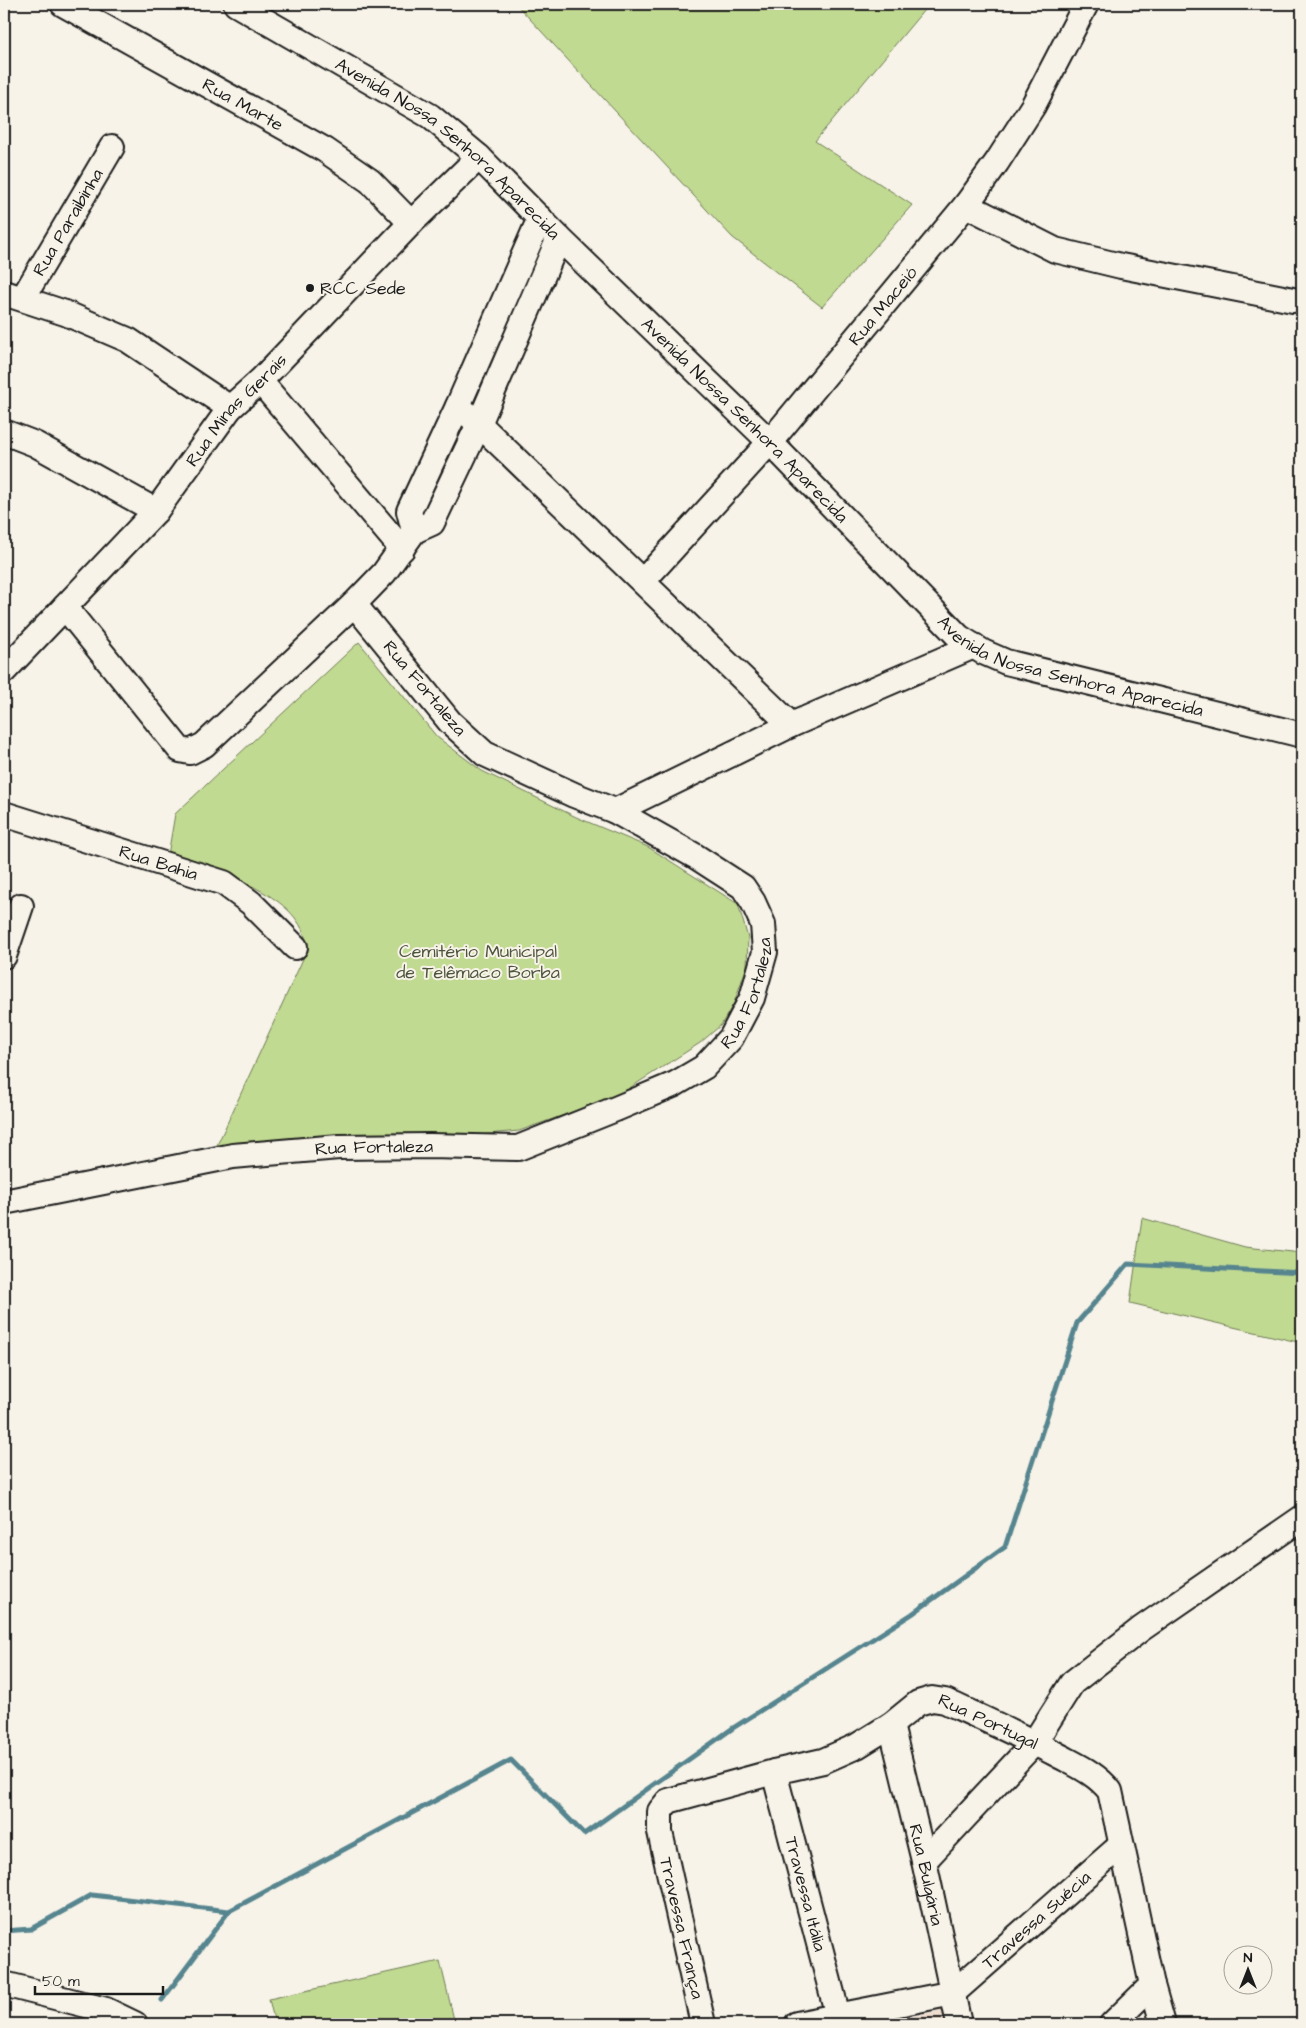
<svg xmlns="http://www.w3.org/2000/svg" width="1306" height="2028" viewBox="0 0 1306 2028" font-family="'Architects Daughter',sans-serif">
<rect width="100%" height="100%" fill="#f7f3e8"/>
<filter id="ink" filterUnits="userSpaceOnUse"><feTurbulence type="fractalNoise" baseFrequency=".02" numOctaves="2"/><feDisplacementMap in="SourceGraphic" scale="10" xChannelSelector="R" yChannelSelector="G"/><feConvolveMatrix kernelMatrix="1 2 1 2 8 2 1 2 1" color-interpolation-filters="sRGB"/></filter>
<g filter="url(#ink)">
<path fill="#eedccc" d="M 943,2010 L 946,2024 L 879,2024 Z"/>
<path fill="#c1da91" stroke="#6e7b56" d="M 516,4 L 929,4 L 815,141 L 912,205 L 822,307 L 732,237 Z
M 359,642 L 437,737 L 482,771 L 576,817 L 648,847 L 738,904 L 748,938 L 747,966 L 734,1003 L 721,1025 L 700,1043 L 617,1096 L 519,1131 L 427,1140 L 213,1154 L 303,959 C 304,953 307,943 305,937 C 292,890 209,869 168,855 L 175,814 Z
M 1142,1218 L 1245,1247 L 1302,1253 L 1302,1343 L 1130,1303 Z
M 440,1961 L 455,2024 L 275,2024 L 269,1999 Z"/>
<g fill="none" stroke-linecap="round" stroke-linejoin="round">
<path stroke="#57858f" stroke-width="5" d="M 4,1931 L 31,1929 L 92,1895 L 229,1911 L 511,1760 L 584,1834 L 733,1728 L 912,1614 L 1005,1547 L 1077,1323 L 1128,1264 L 1302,1273
M 162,2000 L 229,1911"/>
<defs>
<g id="minor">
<path id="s1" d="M 63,4 L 325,150 L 370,181 L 411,223"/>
<path id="s2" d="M 236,4 L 430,116 L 479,157 L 559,238 L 770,442 L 959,637 L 983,652 L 1006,662 L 1302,735"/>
<path d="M 966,205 L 1055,250 L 1121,266 L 1293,300"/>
<path d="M 4,293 L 65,313 L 128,340 L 230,408"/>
<path id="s3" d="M 23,298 L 112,147"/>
<path d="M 260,381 L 402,549"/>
<path d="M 458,406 L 479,424 L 791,725"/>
<path d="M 4,432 L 35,444 L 156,511"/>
<path d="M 414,531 L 409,511 L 458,406 L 540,218"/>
<path id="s4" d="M 643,581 L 770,442 L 966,205 L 997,162 L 1033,106 L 1086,4"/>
<path d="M 65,607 L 180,750 L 190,752 L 204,745 L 354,604 L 384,573 L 414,531 L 432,523 L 479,424 L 559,238"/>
<path id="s5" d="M 4,671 L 156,511 L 230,408 L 260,381 L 411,223 L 479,157"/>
<path d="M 615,811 L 791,725 L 974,646"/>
<path id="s6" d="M 4,814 L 224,883 L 251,903 L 295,947"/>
<path d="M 4,956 L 21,906"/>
<path id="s7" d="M 4,1202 L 233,1156 L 339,1147 L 430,1146 L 518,1148 L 618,1108 L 675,1084 L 704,1067 L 731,1038 L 752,998 L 765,952 L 763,924 L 753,902 L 743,887 L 695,856 L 615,811 L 574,795 L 485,754 L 450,722 L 354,604"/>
<path id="s8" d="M 891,1725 L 924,1861 L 959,2024"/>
<path id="s9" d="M 774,1772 L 838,2016"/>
<path d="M 924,1861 L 1034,1743 L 1072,1683 L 1141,1629 L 1302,1518"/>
<path d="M 4,1984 L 106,2010 L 135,2024"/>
<path id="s10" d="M 703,2024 L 660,1832 L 660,1811 L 668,1801 L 774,1772 L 823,1761 L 857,1746 L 891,1725 L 918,1703 L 932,1699 L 945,1701 C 982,1718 1020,1735 1056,1754 C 1076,1765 1096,1773 1110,1791 L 1152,1985 L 1163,2024"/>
<path id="s11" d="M 797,2024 L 953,1993 L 1120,1846"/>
<path d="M 1112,2024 L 1152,1985"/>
</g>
</defs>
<use href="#minor" stroke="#1c1c1c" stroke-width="28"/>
<use href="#minor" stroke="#f7f3e8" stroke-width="24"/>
</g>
</g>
<circle fill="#1c1c1c" stroke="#f7f3e8" stroke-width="2" cx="310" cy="288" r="5"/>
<g text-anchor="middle" stroke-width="4" stroke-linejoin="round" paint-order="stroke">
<g font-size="18" fill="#1c1c1c" stroke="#f7f3e8">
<text dy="6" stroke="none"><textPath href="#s1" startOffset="206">Rua Marte</textPath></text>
<text dy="6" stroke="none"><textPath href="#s2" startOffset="258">Avenida Nossa Senhora Aparecida</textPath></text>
<text dy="6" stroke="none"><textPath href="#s3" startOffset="88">Rua Paraibinha</textPath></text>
<text dy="6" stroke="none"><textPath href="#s4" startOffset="365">Rua Maceió</textPath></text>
<text dy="6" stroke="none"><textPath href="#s5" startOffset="350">Rua Minas Gerais</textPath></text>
<text dy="6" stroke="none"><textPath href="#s2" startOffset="662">Avenida Nossa Senhora Aparecida</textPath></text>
<text dy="6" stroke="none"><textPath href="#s2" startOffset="1082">Avenida Nossa Senhora Aparecida</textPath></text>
<text transform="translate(425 688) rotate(50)" y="6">Rua Fortaleza</text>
<text dy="6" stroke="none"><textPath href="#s6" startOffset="162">Rua Bahia</textPath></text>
<text dy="6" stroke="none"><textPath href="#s7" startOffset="810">Rua Fortaleza</textPath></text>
<text dy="6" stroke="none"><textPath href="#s7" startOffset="375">Rua Fortaleza</textPath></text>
<text dy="6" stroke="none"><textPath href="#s10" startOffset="578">Rua Portugal</textPath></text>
<text dy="6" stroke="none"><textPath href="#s8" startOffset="154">Rua Bulgária</textPath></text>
<text dy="6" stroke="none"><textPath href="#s9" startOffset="126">Travessa Itália</textPath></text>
<text dy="6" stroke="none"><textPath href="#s11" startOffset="270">Travessa Suécia</textPath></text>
<text transform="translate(682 1928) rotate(77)" y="6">Travessa França</text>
</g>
<g font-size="18" fill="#1c1c1c" stroke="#f7f3e8" text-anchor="start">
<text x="320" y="294">RCC Sede</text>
</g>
<g font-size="18" fill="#4e553f" stroke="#f7f3e8">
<text x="478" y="957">Cemitério Municipal<tspan x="478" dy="21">de Telêmaco Borba</tspan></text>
</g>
</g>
<rect width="1306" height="2028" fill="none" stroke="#f7f3e8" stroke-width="20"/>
<rect x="10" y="10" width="1286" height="2008" fill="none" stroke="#1c1c1c" stroke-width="2" filter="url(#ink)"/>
<g transform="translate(1248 1970)"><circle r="24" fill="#f7f3e8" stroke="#9f9d96"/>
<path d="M0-4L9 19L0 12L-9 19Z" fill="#1c1c1c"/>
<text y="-8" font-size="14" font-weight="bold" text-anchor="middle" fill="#1c1c1c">N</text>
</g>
<path d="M35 1986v8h128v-8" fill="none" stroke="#1c1c1c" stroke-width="2.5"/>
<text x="42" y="1986" font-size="15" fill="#1c1c1c" stroke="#f7f3e8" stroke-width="4" paint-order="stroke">50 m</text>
</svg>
